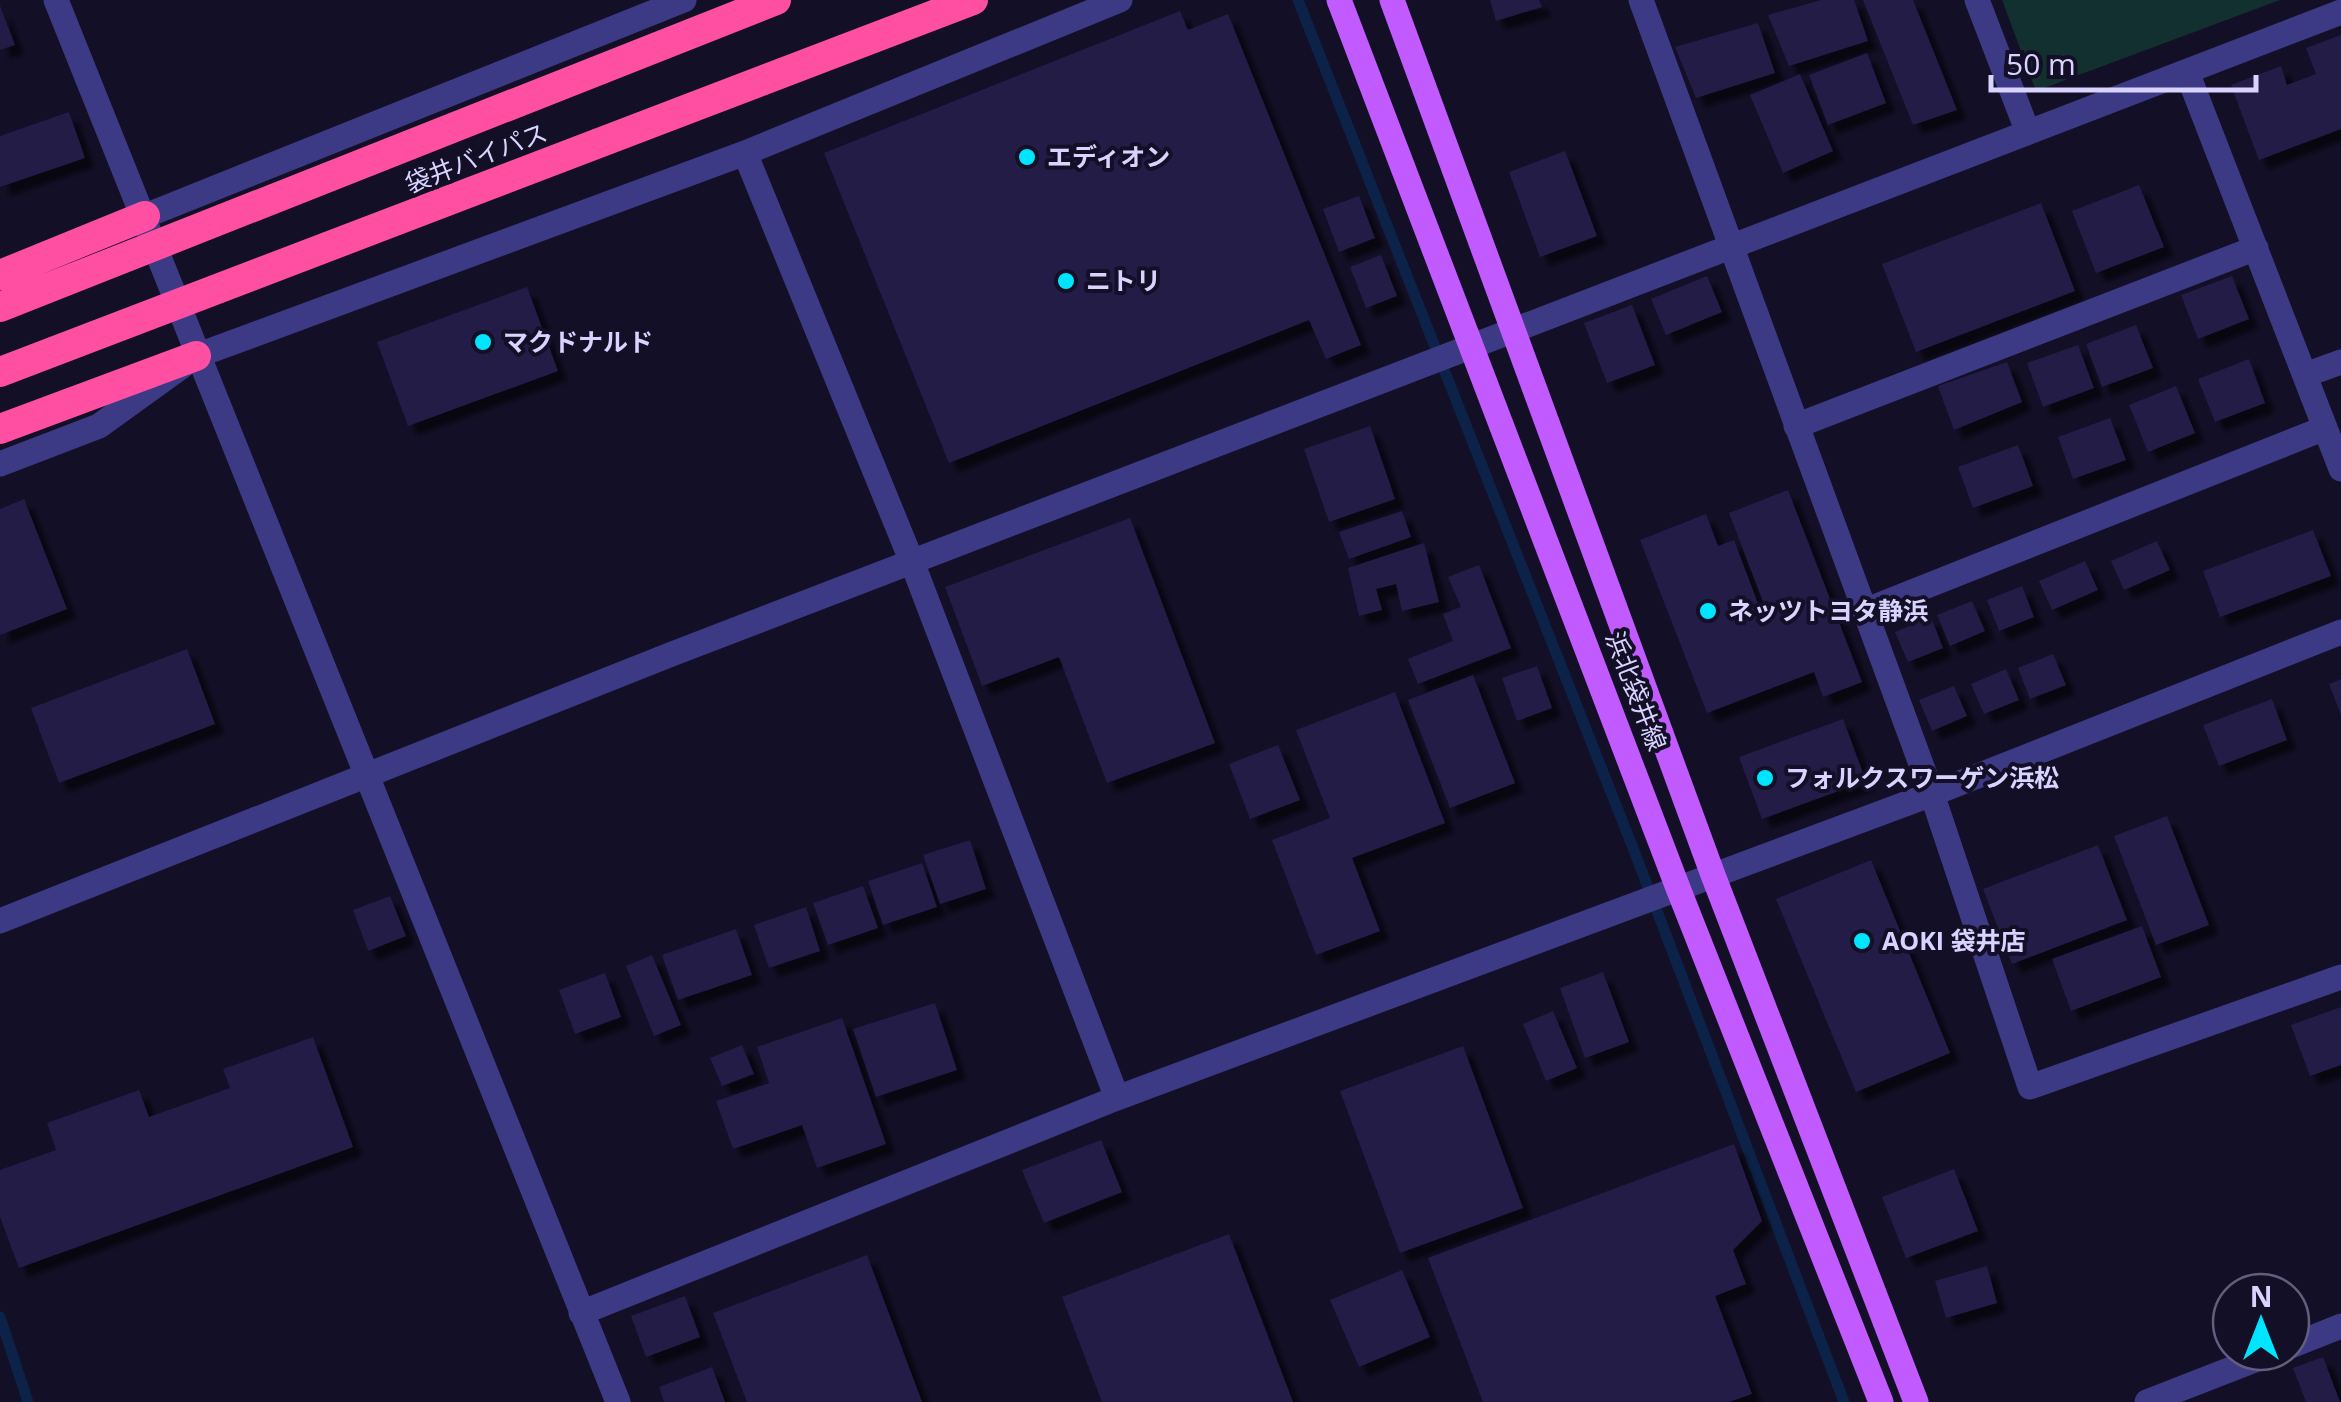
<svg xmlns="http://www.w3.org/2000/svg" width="2341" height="1402" viewBox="0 0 2341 1402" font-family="'Open Sans','Noto Sans JP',sans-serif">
<defs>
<filter id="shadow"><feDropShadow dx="9" dy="9" stdDeviation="2.5" flood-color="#0009"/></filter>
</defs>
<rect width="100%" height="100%" fill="#130f26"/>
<path fill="#12302f" d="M 2002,0 L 2280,0 L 2036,91 Z"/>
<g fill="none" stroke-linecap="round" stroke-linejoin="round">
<path stroke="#0c2248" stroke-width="11" d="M 1298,0 L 1633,848 L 1844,1402
M 0,1317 L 28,1402"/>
</g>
<path fill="#241b47" filter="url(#shadow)" d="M 1490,0 L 1539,0 L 1542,7 L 1496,21 Z
M 1821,0 L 1854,0 L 1868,41 L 1789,66 L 1768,15 Z
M 1863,0 L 1913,0 L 1957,110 L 1913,125 Z
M 0,6 L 15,45 L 0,50 Z
M 1180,11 L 1188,30 L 1228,14 L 1361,345 L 1326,359 L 1309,320 L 949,463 L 824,153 Z
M 1758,23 L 1775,73 L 1696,98 L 1675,47 Z
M 2341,35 L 2341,129 L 2259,160 L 2231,85 L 2281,66 L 2287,85 L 2316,74 L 2306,48 Z
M 1867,53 L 1886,103 L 1828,125 L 1809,75 Z
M 1800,74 L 1833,151 L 1783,173 L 1750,95 Z
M 69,112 L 85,158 L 0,187 L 0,136 Z
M 1565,151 L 1597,236 L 1540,257 L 1509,172 Z
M 2139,185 L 2164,247 L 2096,273 L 2072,211 Z
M 1359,196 L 1375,238 L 1339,252 L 1323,209 Z
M 2041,203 L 2075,291 L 1916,352 L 1882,264 Z
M 1381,255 L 1397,296 L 1366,308 L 1350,267 Z
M 1707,276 L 1722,312 L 1666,335 L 1651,299 Z
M 2232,276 L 2249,319 L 2198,339 L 2181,295 Z
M 527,287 L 558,371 L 408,426 L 377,342 Z
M 1632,305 L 1655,365 L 1607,383 L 1584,323 Z
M 2136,325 L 2153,368 L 2102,387 L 2086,344 Z
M 2078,345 L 2094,388 L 2043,407 L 2027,363 Z
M 2249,359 L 2265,403 L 2215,422 L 2198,379 Z
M 2007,362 L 2022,402 L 1954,430 L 1938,386 Z
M 2176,386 L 2195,433 L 2148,452 L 2129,405 Z
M 2110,418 L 2126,460 L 2073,479 L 2058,437 Z
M 1370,426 L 1395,499 L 1329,522 L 1304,449 Z
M 2018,445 L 2033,486 L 1973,508 L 1958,467 Z
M 1788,490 L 1862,682 L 1823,697 L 1814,672 L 1707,713 L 1640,540 L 1706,514 L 1718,546 L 1734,540 L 1759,606 L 1764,604 L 1729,513 Z
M 24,499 L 67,609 L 0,635 L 0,509 Z
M 1402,511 L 1411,537 L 1349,559 L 1339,532 Z
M 1130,518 L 1215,743 L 1107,783 L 1059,657 L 982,686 L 945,587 Z
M 2313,530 L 2331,576 L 2220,617 L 2203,571 Z
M 2157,541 L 2170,570 L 2124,590 L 2111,561 Z
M 1424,543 L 1439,602 L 1402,611 L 1396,584 L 1376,589 L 1382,610 L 1359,616 L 1348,568 Z
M 2085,561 L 2098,590 L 2052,610 L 2039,581 Z
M 1479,565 L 1511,648 L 1418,684 L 1408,659 L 1453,641 L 1443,614 L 1461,607 L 1448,577 Z
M 2022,586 L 2034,617 L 1999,631 L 1987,600 Z
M 1972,601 L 1985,631 L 1950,646 L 1937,615 Z
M 1931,617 L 1943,648 L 1908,662 L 1895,632 Z
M 187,649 L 215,724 L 59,783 L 31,708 Z
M 2053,654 L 2066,685 L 2030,699 L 2018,668 Z
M 1537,666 L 1552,708 L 1517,721 L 1502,678 Z
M 2006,669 L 2019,700 L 1984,714 L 1971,684 Z
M 1473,675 L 1515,783 L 1450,808 L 1408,700 Z
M 2341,679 L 2341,715 L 2329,684 Z
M 1954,686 L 1967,716 L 1932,731 L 1919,700 Z
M 1395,692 L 1445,823 L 1352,858 L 1380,931 L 1316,955 L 1272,840 L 1330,818 L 1296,730 Z
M 2272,699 L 2287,740 L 2219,766 L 2203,725 Z
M 1843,719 L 1866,781 L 1762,819 L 1739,757 Z
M 1278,745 L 1300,800 L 1250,819 L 1229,764 Z
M 2167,816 L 2209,925 L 2156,945 L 2114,836 Z
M 970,840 L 986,889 L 940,904 L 923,855 Z
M 2098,845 L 2127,920 L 2012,964 L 1983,889 Z
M 1871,860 L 1950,1053 L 1856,1092 L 1776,899 Z
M 922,863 L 937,907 L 883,925 L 868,881 Z
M 863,886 L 878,928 L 828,945 L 813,903 Z
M 390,896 L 406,936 L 368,951 L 353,910 Z
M 806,907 L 820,951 L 769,968 L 754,925 Z
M 2142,926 L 2161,977 L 2071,1011 L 2052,959 Z
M 736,929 L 752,975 L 678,1000 L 662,955 Z
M 652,955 L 681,1025 L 654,1036 L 626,966 Z
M 1603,972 L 1629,1042 L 1585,1058 L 1560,988 Z
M 605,973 L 621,1017 L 575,1034 L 559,990 Z
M 935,1003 L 957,1070 L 876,1097 L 853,1029 Z
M 2341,1007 L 2341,1065 L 2310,1076 L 2291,1025 Z
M 1553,1011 L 1577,1068 L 1546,1081 L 1523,1024 Z
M 842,1018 L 886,1144 L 817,1168 L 802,1125 L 733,1149 L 716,1101 L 769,1083 L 757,1047 Z
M 313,1037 L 353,1147 L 19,1268 L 0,1217 L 0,1170 L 56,1150 L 47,1123 L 139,1090 L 149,1117 L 230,1088 L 223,1069 Z
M 742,1045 L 754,1074 L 722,1086 L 710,1058 Z
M 1463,1046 L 1523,1208 L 1400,1253 L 1340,1091 Z
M 1101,1140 L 1122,1192 L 1044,1223 L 1022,1170 Z
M 1734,1144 L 1762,1221 L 1733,1250 L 1746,1284 L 1715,1296 L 1752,1394 L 1729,1402 L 1483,1402 L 1428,1258 Z
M 1954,1169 L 1978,1231 L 1906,1258 L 1882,1197 Z
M 1229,1234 L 1293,1402 L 1102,1402 L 1062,1297 Z
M 867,1255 L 922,1402 L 747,1402 L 713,1313 Z
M 1987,1266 L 1997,1303 L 1946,1318 L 1935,1281 Z
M 1402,1270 L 1430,1337 L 1359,1367 L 1330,1300 Z
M 685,1296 L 700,1337 L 646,1357 L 631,1316 Z
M 2323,1357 L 2340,1402 L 2306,1402 L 2293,1368 Z
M 712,1367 L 725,1402 L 664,1402 L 659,1387 Z"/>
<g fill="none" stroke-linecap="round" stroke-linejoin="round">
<path stroke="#3d3a85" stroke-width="25" d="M 56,0 L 618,1402
M 1641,0 L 1932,794 L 2030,1087 L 2341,977
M 1977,0 L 2027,130
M 2187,72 L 2341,469
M 745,153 L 912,562 L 1117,1098
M 145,216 L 684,0
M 2305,375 L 2341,362
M 1796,426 L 2256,248
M 0,464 L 99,426 L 196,356 L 745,153 L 1120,0
M 1864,611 L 2325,428
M 0,921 L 672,654 L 2341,12
M 581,1313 L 1117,1098 L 1932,794 L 2341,632
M 2291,1346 L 2341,1326
M 2147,1402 L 2275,1352"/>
<path stroke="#c25bff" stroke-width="25" d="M 1339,0 L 1678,888 L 1881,1402
M 1392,0 L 1713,875 L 1916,1402"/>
<path stroke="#ff4fa3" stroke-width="30" d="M 0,275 L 145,216
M 0,307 L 776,0
M 0,372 L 973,0
M 0,429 L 196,356"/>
</g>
<g fill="#00e5ff" stroke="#130f26" stroke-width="4">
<circle cx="1027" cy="157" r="10"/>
<circle cx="1066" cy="281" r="10"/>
<circle cx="483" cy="342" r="10"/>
<circle cx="1708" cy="611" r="10"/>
<circle cx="1765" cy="778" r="10"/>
<circle cx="1862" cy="941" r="10"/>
</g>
<g text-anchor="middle" stroke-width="8" stroke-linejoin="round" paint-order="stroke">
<g font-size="25" font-weight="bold" fill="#d9d4ff" stroke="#130f26" text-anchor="start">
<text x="1047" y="166">エディオン</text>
<text x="1086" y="290">ニトリ</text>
<text x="503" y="351">マクドナルド</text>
<text x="1728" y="620">ネッツトヨタ静浜</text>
<text x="1785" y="787">フォルクスワーゲン浜松</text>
<text x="1882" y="950">AOKI 袋井店</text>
</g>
<g font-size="25" fill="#d9d4ff" stroke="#130f26">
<text transform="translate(476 158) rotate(-21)" y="9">袋井バイパス</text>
<text transform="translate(1636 691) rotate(69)" y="9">浜北袋井線</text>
</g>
</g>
<g transform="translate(2261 1322)"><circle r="48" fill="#130f26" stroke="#625e7d" stroke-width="2.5"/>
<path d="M0-8L18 38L0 25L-18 38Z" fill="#00e5ff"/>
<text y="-15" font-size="28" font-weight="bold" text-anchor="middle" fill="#d9d4ff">N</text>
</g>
<path d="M1991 75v15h265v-15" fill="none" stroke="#d9d4ff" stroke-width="5"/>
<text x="2006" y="75" font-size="30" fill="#d9d4ff" stroke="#130f26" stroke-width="8" paint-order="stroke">50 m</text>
</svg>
